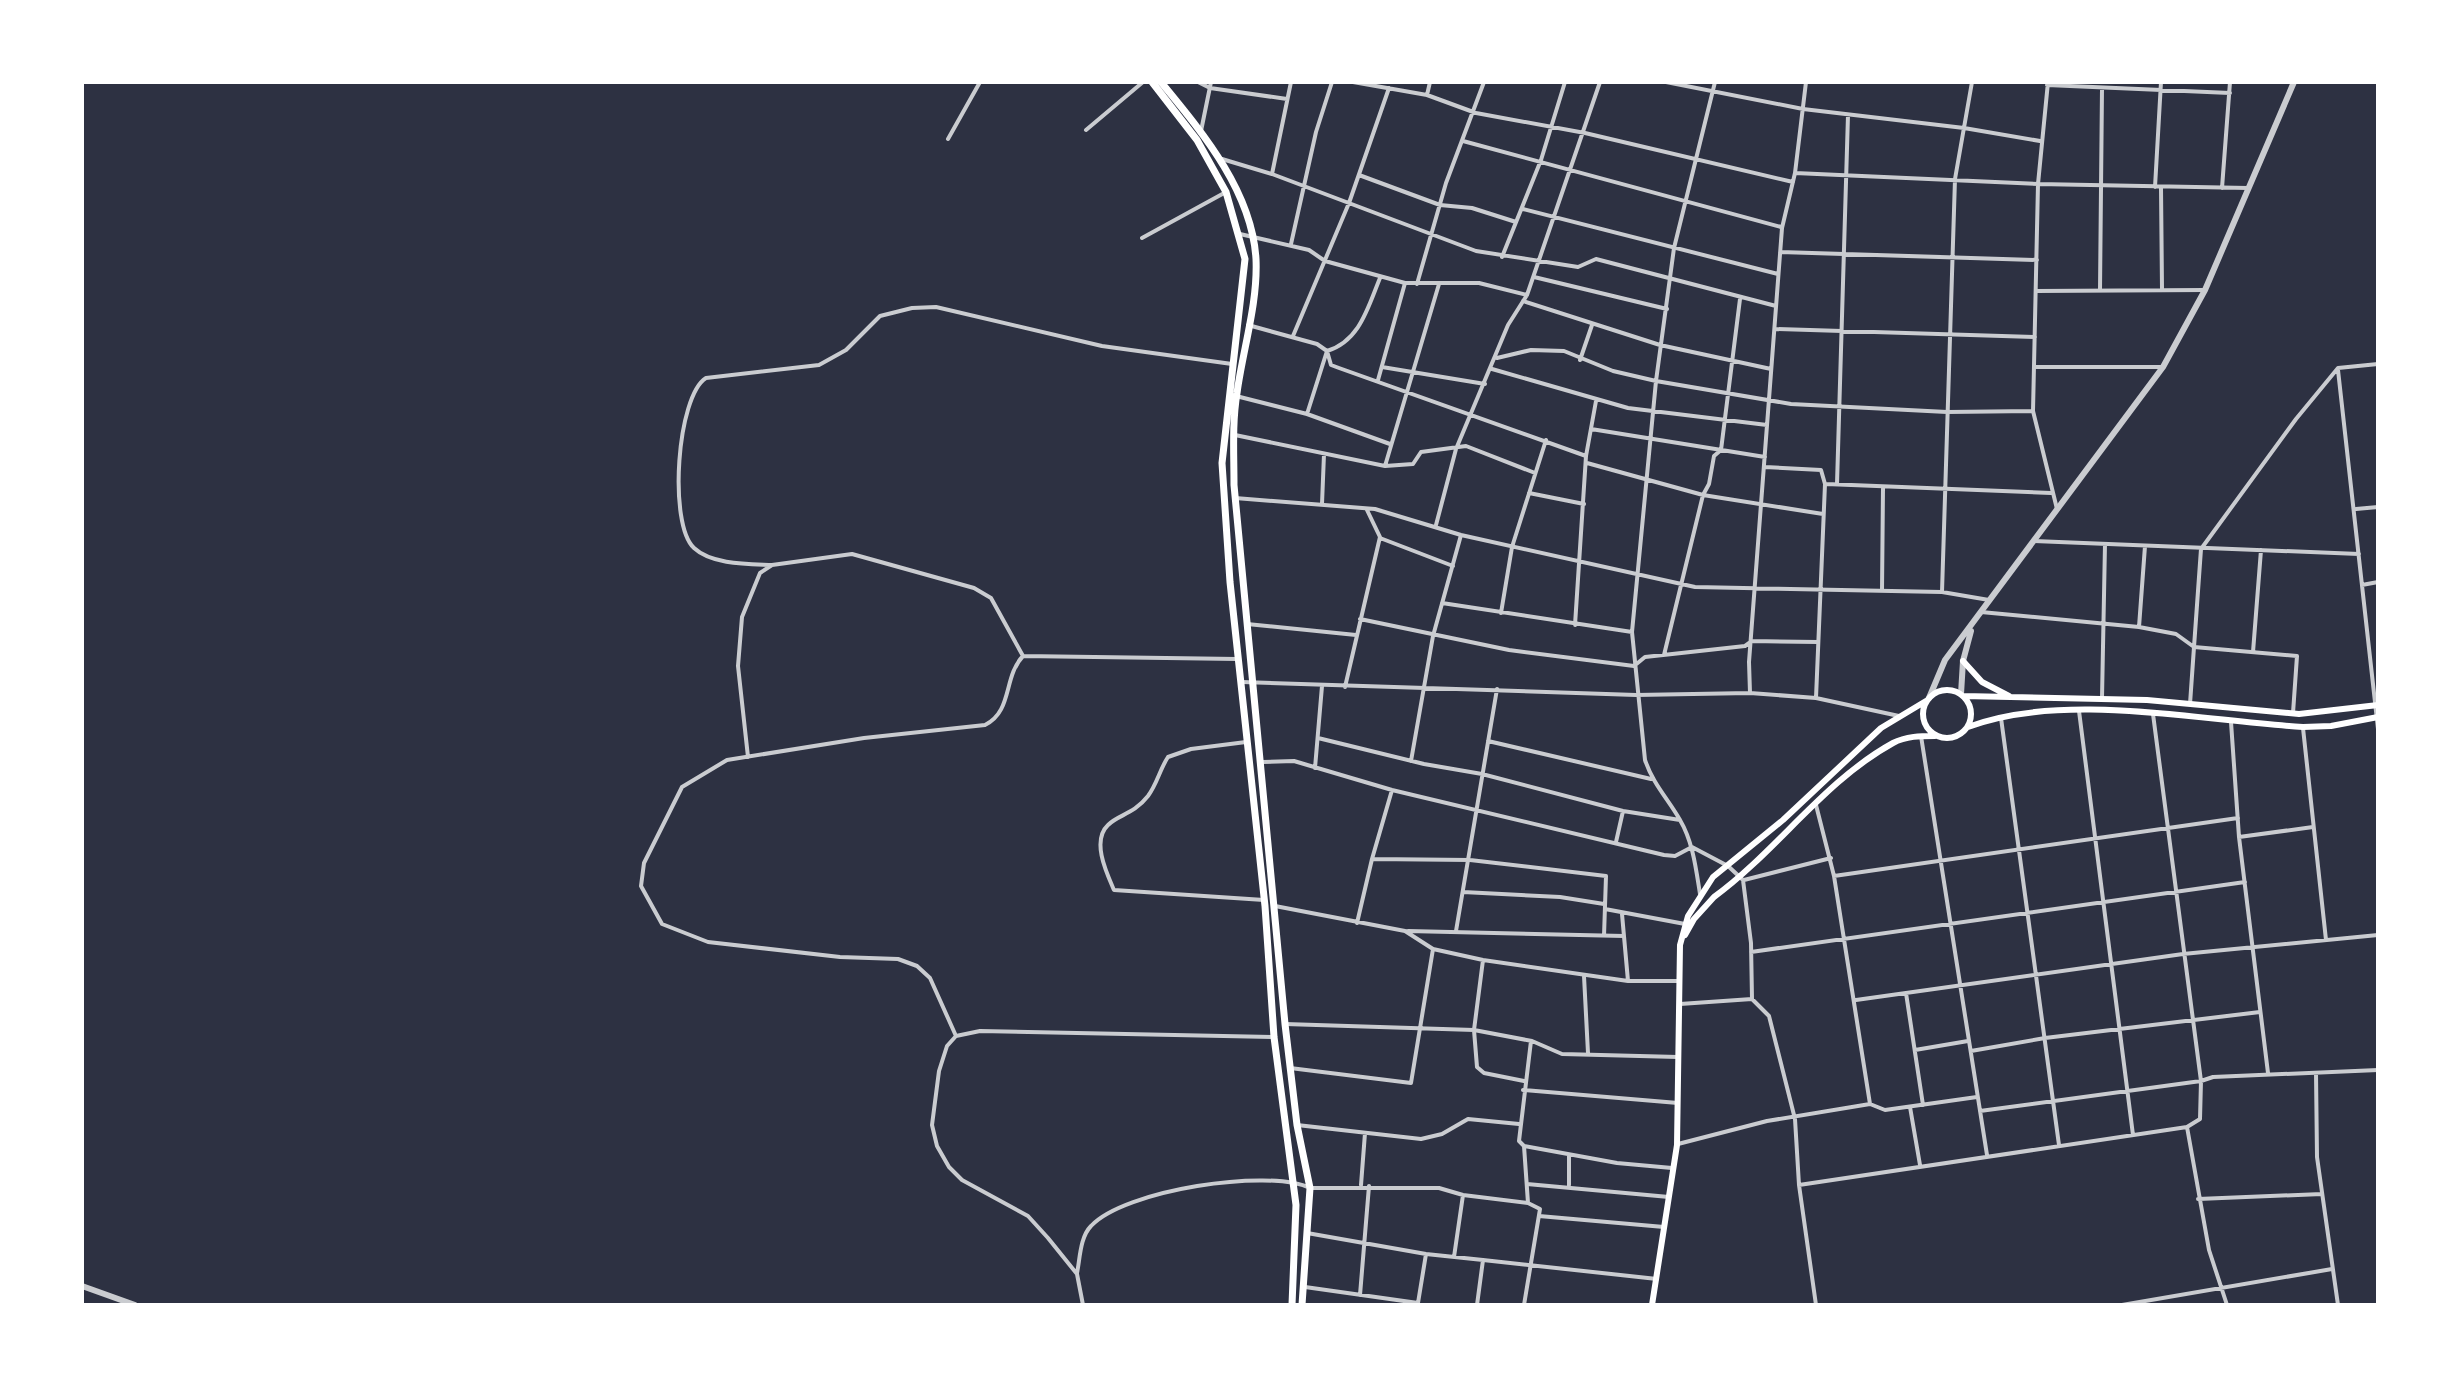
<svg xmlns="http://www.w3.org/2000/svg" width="2460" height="1387" viewBox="0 0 2460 1387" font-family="'Source Sans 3',sans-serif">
<rect width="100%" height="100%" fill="#2d3142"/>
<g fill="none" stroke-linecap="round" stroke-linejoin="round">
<path stroke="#caccd0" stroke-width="4" d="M 1198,82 L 1210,88 L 1287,99
M 1353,82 L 1427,95 L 1476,113 L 1585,133 L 1793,182
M 1666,82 L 1803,109 L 1964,128 L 2040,141
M 2047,85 L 2230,93
M 1427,95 L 1430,82
M 1086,130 L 1143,82
M 1201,131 L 1211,82
M 948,139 L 980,82
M 1463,141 L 1781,227
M 1222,159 L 1272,174 L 1476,251 L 1578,267 L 1596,259 L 1776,306
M 1795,173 L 2038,184 L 2248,188
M 1272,174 L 1291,82
M 1359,175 L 1440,205 L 1472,208 L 1516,222
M 2155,187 L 2161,82
M 2161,188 L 2162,289
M 2222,188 L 2230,82
M 1523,209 L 1778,274
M 1240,234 L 1309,250 L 1325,261 L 1405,283 L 1479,283 L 1527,295
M 1142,238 L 1226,192
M 1291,244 L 1316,132 L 1332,82
M 1780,252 L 2037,260
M 1502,257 L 1541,160 L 1565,82
M 1534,277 L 1667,309
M 1417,284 L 1446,183 L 1484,82
M 2100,290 L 2102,88
M 2036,291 L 2205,290
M 1523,301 L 1660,345 L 1771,369
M 1248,325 L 1317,344 L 1327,351 L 1331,365 L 1339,368 L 1586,456
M 1775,329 L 2035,337
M 1293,336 L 1349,203 L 1389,88
M 1497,358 L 1531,350 L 1564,351 L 1613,371 L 1656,381 L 1791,404 L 1947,412 L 2033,411 L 2057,509
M 1580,360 L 1592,325
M 1382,367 L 1485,384
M 2035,367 L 2161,367
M 1492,369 L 1628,408 L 1767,425
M 2338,370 L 2378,729
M 1378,380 L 1405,283
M 1236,396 L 1307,414 L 1390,444
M 2033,411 L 2038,184 L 2048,82
M 1307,414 L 1327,351 C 1360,341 1368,307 1380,278
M 1591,429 L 1765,457
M 1235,435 L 1385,466 L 1413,464 L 1421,452 L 1466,446 L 1535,473
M 1587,463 L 1703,495 L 1823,514
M 1385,466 L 1439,284
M 1765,467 L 1821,470 L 1825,484 L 1816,698
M 1826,484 L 2051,493
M 1837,484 L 1848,115
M 1529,493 L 1584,504
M 1235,498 L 1375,509 L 1461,535 L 1695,587 L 1942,592 L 1989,600
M 1322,504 L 1324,454
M 2356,509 L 2378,507
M 1436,525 L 1456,449 L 1508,325 L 1527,295 L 1600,82
M 1380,538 L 1453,566
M 2034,541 L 2359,554
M 772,565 C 750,564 712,565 694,548 C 668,524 677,396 706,378 L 819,365 L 846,350 L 880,316 L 912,308 L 936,307 L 1102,346 L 1232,364
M 2362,585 L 2378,582
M 1882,591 L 1883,488
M 1942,592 L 1955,179 L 1972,82
M 1442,603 L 1632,632
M 1981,612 L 2139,627 L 2176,634 L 2194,647 L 2190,704
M 1501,613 L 1512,547 L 1546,440
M 1360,619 L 1509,650 L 1634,666 L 1645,657 L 1745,646 L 1752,641 L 1818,642
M 1247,624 L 1356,635
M 1575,625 L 1586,456 L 1596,401
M 2139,627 L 2145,546
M 2253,652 L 2261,550
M 1664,655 L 1703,495 L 1709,484 L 1714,456 L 1721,450 L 1740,299
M 1242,682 L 1636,695 L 1750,693 L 1816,698 L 1899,716
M 1345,687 L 1380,537 L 1367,510
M 1750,693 L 1749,662 L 1782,228 L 1795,173 L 1806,82
M 2102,698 L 2105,544
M 2079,711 L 2133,1135
M 2293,713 L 2297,656 L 2194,647 L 2201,549 L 2296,419 L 2338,368 L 2378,364
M 2001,718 L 2059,1145
M 2231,722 L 2239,837 L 2268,1073
M 2303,728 L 2326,940
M 1921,736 L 1987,1155
M 1318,738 L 1424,764 L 1482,774 L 1623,811 L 1680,820
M 1488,741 L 1651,779
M 1246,742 L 1191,749 L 1168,757 C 1160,769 1157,784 1148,796 C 1133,815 1119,814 1108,825 C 1091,841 1107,874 1114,890 L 1264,900
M 748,757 L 738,666 L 742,617 L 760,573 L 772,565 L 852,554 L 974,588 L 991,598 L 1023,656
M 1411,761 L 1433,636 L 1461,535
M 1263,762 L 1294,761 L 1392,790 L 1664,855 L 1675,856 L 1692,847
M 1315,768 L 1322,686
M 2239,837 L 2313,827
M 1616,842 L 1623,811
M 1692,847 L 1728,866 L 1743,880 L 1751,943 L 1752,999
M 1372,859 L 1392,790
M 1834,876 L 2238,818
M 1744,880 L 1831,858
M 1463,892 L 1560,897 L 1604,904
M 1700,894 C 1696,869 1693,842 1680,820 C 1668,799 1653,784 1645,760 L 1632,632 L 1656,381 L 1674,248 L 1715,82
M 1275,906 L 1405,931 L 1433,949 L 1483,960 L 1628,981 L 1678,981
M 1605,909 L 1685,924
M 1622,914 L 1628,981
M 1357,923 L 1372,859 L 1470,860 L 1606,876 L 1604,936
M 1408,931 L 1624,936
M 1456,931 L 1497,689
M 1751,952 L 2245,882
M 1483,960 L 1474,1030 L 1477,1067 L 1484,1073 L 1524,1081
M 1584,976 L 1588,1053
M 1906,993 L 1923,1105
M 1856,1000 L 2183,954 L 2378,935
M 1680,1004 L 1752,999 L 1769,1016 L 1795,1119 L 1799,1185 L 1816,1305
M 1285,1024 L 1474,1030 L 1532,1041 L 1562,1054 L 1678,1057
M 956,1036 L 930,978 L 917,966 L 898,959 L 840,957 L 708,942 L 662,924 L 641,886 L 644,863 L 682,787 L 727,760 L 864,738 L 985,725 C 1013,711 1003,677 1023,656 L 1237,659
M 1915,1050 L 1968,1041
M 1971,1051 L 2045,1038 L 2260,1012
M 1290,1068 L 1411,1083 L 1433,949
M 2316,1073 L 2317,1157 L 2338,1305
M 1523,1090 L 1678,1103
M 1870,1104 L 1885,1110 L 1977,1097
M 1910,1107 L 1920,1165
M 1980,1111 L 2201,1081 L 2153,714
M 1297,1125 L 1421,1139 L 1442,1134 L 1468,1119 L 1519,1124
M 2187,1127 L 2209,1250 L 2227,1305
M 1678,1144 L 1767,1121 L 1870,1104 L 1834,876 L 1816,805
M 1524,1146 L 1617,1163 L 1672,1168
M 1569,1156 L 1569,1185
M 1527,1184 L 1669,1197
M 1361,1185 L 1365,1133
M 1799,1185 L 2187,1127 L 2200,1119 L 2201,1081 L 2213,1077 L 2378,1070
M 2198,1199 L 2322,1194
M 1528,1203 L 1524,1146 L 1519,1141 L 1531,1041
M 1539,1216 L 1664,1227
M 1307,1233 L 1426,1254 L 1483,1260 L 1477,1305
M 1454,1257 L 1463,1195
M 1483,1260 L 1657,1279
M 1077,1273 C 1080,1259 1080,1237 1091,1226 C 1124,1190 1268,1168 1310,1188 L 1439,1188 L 1463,1195 L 1528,1203 L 1540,1209 L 1524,1305
M 1305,1287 L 1418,1303
M 1360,1295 L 1369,1186
M 1418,1303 L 1426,1254
M 1083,1305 L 1077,1274 L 1048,1238 L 1028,1216 L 962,1180 L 949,1167 L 937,1146 L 932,1125 L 939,1071 L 947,1046 L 956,1036 L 980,1031 L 1274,1037
M 2122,1305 L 2332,1269"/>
<path stroke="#caccd0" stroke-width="6" d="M 1961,694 L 1963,661 L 1971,631
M 1929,698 L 1945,660 L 2163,367 L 2205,290 L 2294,82
M 82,1286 L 135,1305"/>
<path stroke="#fff" stroke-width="6" d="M 1963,661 L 1982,682 L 2009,696
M1923 714a24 24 0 1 1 48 0a24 24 0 1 1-48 0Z
M 1963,696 L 2147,700 L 2299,714 L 2378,705
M 1968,727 C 2063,691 2202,721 2303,727 L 2331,726 L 2378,717
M 1685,935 L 1694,919 L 1714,897 C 1777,851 1824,781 1893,743 C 1906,736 1921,736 1935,736
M 1652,1305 L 1677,1145 L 1680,945 L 1688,916 L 1713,877 L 1783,820 L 1881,728 L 1926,701"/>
<path stroke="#fff" stroke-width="7" d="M 1152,82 L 1197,140 L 1226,192 L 1245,259 L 1222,463 L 1230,582 L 1265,906 L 1274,1037 L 1296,1205 L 1292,1305
M 1161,82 C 1202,132 1252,191 1256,259 C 1258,303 1243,349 1237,393 C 1232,423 1234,454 1234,485 L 1285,1024 L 1297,1125 L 1310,1188 L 1302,1305"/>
</g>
<rect width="2460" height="1387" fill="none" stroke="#ffffff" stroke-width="168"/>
</svg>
